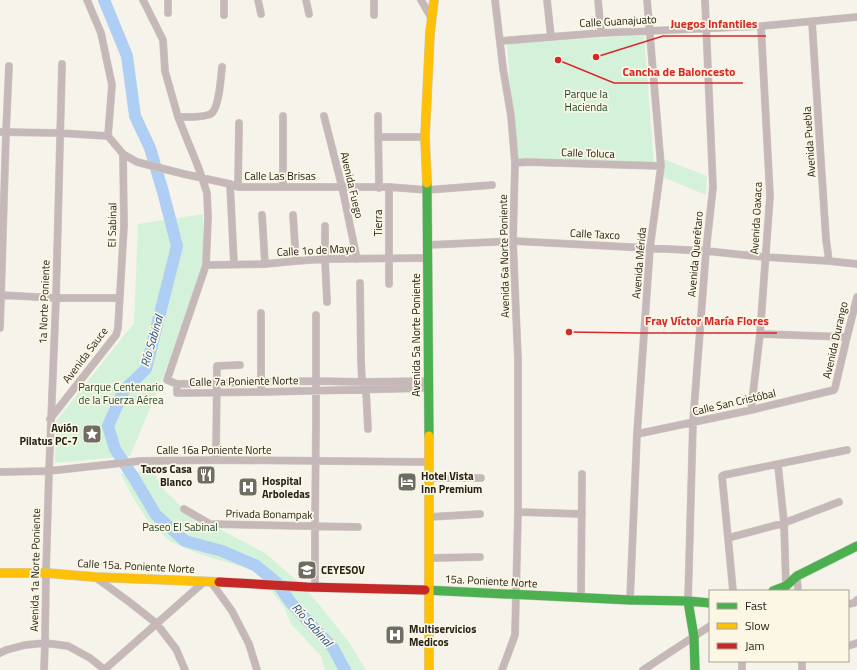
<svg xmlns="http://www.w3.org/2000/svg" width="857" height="670" viewBox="0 0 857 670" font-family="'Titillium Web',sans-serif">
<rect width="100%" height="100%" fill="#f6f4ea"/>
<path fill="#d4f2da" d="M 644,35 L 654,164 L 516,161 L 507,44 Z
M 661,158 L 707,176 L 706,195 L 660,176 Z
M 203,214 L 203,263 L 165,373 L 130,456 L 55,463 L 56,421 L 134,323 L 138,224 Z
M 152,470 L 164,490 L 184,509 L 210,524 L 265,553 L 304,587 L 316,601 L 349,642 L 366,670 L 325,670 L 321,656 L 291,624 L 284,607 L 257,573 L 242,567 L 202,555 L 171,542 L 147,520 L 132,496 L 121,474 Z"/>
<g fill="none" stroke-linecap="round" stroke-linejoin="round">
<path stroke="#afcef4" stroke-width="12" d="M 104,0 L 127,56 L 135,116 L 150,148 L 163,192 L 177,246 L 146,369 L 124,390 L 108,426 L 115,449 L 134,478 L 156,515 L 185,541 L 222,551 L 255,565 L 277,583 L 291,603 L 333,648 L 345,670"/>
<defs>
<path id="street" d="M 87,0 L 101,33 L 112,85 L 108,136 L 123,154 L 137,162 L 184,174 L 230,184 L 238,187 L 389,187 L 427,190 L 492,185
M 143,0 L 163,40 L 165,71 L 178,117 L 199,169 L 207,193 L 208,217 L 206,265 L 167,380 L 177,384 L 316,381 L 362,382 L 428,381
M 168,0 L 168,13
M 224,0 L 224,15
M 258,0 L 261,14
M 306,0 L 309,14
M 374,0 L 374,15
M 421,0 L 432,19
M 495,0 L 503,68 L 511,116 L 515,163 L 513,241 L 518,360 L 518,512 L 515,635 L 502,670
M 547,0 L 551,37
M 598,0 L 601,33
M 812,22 L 826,239 L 829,261
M 500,41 L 601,33 L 761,26 L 857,17
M 324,116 L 342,187 L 357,259
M 378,116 L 379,188
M 178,117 C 186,117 206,118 212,113 C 219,107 221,77 222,67
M 0,132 L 59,133 L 108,136
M 378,137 L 425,137
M 515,163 L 526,162 L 661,166
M 230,184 L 234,264
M 238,187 L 239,123
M 283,187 L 283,116
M 262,215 L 265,264
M 293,215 L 296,261
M 325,226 L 325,259 L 327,302
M 427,245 L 513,241 L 706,251 L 765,257 L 829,261 L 857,264
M 206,265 L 265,264 L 296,261 L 325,259 L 427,258
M 360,283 L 361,360 L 362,382
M 389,284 L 389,187
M 0,295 L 56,298 L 119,298
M 261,313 L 261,387
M 0,328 L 6,132 L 9,66
M 760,334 L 847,337
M 177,384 L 177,393 L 261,392 L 428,388
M 366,390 L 368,429
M 751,410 L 760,334 L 770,196 L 761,26
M 50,419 L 116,335 L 118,328 L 124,225 L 123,154
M 637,434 L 751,410 L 834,390 L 835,388 L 847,337 L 857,297
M 216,460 L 217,366 L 240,365
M 778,465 L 784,523 L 786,586
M 0,472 L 49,471 L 140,461 L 216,460 L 429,462
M 429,478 L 481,478
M 184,509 L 210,524 L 358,527
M 518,512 L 582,514
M 429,517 L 480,514
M 728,538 L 784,523 L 839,502
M 430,558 L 480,557
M 797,576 L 798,591
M 95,577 L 128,601 L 156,623 L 176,649 L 185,670
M 211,582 L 232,611 L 249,644 L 257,670
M 315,587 L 315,526 L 316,422 L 316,315
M 733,591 L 728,538 L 722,476 L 724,475 L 847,450
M 581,597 L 582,474
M 630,600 L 637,434 L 650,248 L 661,166 L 647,0
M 688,601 L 693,422 L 706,251 L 713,187 L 705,0
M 848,604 L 854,603 L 857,600
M 848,646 L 857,643
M 0,653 L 6,650 L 25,645 L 45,643 L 68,646 L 90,658 L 105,670
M 802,661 L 802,670
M 44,670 L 45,643 L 46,573 L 49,471 L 56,298 L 62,64
M 104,670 L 205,581
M 643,670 L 710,626
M 742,670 L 742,661"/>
<path id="fast" d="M 427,183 L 429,436
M 425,590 L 630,600 L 688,601 L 710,603
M 773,591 L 786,586 L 797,576 L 857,546
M 688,601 L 694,637 L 695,670"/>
<path id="slow" d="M 427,183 L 425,137 L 430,33 L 434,0
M 429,436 L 429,670
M 0,573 L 46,573 L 95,577 L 219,582"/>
<path id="jam" d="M 219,582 L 307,587 L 425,590"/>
</defs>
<use href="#street" stroke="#cfcdc6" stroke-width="8"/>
<use href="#fast" stroke="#cfcdc6" stroke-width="10"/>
<use href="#slow" stroke="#cfcdc6" stroke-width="10"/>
<use href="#jam" stroke="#cfcdc6" stroke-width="10"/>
<use href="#street" stroke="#c6b8b8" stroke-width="7"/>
<use href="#fast" stroke="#4caf50" stroke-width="9"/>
<use href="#slow" stroke="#ffc107" stroke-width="9"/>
<use href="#jam" stroke="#c62828" stroke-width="9"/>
</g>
<defs>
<symbol id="sight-square" viewBox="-11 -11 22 22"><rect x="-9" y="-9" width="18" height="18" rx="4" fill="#6e6c63" stroke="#fcf7e4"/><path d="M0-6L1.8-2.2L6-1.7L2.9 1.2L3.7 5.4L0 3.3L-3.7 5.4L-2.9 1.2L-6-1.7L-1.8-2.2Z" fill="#fff"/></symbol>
<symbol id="restaurant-square" viewBox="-11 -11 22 22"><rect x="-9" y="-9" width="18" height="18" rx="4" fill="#6e6c63" stroke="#fcf7e4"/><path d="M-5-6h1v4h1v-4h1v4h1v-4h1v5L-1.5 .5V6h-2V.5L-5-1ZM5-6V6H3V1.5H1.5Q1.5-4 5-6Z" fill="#fff"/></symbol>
<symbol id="hotel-square" viewBox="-11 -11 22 22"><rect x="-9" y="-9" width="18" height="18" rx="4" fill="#6e6c63" stroke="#fcf7e4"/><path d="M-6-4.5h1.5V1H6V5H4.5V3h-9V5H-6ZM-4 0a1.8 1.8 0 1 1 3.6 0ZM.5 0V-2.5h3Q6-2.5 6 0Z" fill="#fff"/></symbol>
<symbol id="hospital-square" viewBox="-11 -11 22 22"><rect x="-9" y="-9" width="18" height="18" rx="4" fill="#6e6c63" stroke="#fcf7e4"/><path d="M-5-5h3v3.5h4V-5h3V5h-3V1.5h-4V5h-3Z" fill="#fff"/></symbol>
<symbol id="school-square" viewBox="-11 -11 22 22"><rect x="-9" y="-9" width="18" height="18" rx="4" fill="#6e6c63" stroke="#fcf7e4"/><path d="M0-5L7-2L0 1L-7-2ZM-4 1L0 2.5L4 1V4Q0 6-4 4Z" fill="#fff"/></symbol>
</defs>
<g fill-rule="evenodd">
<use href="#sight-square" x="81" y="423" width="22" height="22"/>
<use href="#restaurant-square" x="195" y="464" width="22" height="22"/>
<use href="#hotel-square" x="396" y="471" width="22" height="22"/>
<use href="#hospital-square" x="237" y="476" width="22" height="22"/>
<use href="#school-square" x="296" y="559" width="22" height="22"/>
<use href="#hospital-square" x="384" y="624" width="22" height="22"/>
</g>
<g text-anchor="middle" stroke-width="3.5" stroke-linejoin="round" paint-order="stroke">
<g font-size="11" fill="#24221b" stroke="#fcf7e4">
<text transform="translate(618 21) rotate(-3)" y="4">Calle Guanajuato</text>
<text transform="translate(809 142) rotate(-94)" y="4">Avenida Puebla</text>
<text transform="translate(588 153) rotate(2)" y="4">Calle Toluca</text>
<text x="280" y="180">Calle Las Brisas</text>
<text transform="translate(352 185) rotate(77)" y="4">Avenida Fuego</text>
<text transform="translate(756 218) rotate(-87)" y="4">Avenida Oaxaca</text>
<text transform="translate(378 223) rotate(-90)" y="4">Tierra</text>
<text transform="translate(112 225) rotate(-89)" y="4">El Sabinal</text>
<text transform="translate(595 234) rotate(3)" y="4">Calle Taxco</text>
<text transform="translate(316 250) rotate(-3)" y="4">Calle 1o de Mayo</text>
<text transform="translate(695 254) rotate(-85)" y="4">Avenida Querétaro</text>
<text transform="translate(504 256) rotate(-91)" y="4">Avenida 6a Norte Poniente</text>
<text transform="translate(639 263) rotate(-85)" y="4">Avenida Mérida</text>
<text transform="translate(44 302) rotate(-88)" y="4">1a Norte Poniente</text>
<text transform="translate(416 335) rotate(-90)" y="4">Avenida 5a Norte Poniente</text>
<text transform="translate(835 340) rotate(-77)" y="4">Avenida Durango</text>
<text transform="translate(85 355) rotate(-53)" y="4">Avenida Sauce</text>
<text transform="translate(244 381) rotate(-1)" y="4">Calle 7a Poniente Norte</text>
<text transform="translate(734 402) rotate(-13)" y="4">Calle San Cristóbal</text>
<text x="214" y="454">Calle 16a Poniente Norte</text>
<text transform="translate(269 514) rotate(1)" y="4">Privada Bonampak</text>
<text transform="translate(136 566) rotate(3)" y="4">Calle 15a. Poniente Norte</text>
<text transform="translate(35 570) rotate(-89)" y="4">Avenida 1a Norte Poniente</text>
<text transform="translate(491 581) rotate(3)" y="4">15a. Poniente Norte</text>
</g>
<g font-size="11" fill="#163f29" stroke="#fcf7e4">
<text x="586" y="98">Parque la<tspan x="586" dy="13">Hacienda</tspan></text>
<text x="121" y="391">Parque Centenario<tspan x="121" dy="13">de la Fuerza Aérea</tspan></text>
<text x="180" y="531">Paseo El Sabinal</text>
</g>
<g font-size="11" font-weight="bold" fill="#24221b" stroke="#fcf7e4" text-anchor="start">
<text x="78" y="432" text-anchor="end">Avión<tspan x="78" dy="13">Pilatus PC-7</tspan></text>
<text x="192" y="473" text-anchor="end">Tacos Casa<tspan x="192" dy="13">Blanco</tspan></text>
<text x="421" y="480">Hotel Vista<tspan x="421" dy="13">Inn Premium</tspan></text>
<text x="262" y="485">Hospital<tspan x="262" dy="13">Arboledas</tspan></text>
<text x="321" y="574">CEYESOV</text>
<text x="409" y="633">Multiservicios<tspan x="409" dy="13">Medicos</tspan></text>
</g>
<g font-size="12" font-style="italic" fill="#1b4f90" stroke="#fcf7e4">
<text transform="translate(152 341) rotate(-74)" y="4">Río Sabinal</text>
<text transform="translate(312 625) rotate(48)" y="4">Río Sabinal</text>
</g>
</g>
<path fill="none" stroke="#d62828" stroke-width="1.5" d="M596 57L663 36H766M558 60L614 83H743M569 332L637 333H777"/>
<g fill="#d62828" stroke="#fcf7e4" stroke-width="1.5">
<circle cx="596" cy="57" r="4"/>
<circle cx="558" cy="60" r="4"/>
<circle cx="569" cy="332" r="4"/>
</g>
<g font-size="12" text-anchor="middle" font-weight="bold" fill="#d62828" stroke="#fcf7e4" stroke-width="3.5" stroke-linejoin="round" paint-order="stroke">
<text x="714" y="28">Juegos Infantiles</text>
<text x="679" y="76">Cancha de Baloncesto</text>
<text x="707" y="325">Fray Víctor María Flores</text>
</g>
<rect x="709" y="590" width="140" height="72" fill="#fcf7e4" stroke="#a6a294"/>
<rect x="717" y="603" width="20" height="6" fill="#4caf50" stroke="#a6a294"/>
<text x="745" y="610" font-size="12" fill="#24221b">Fast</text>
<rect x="717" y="623" width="20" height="6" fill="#ffc107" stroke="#a6a294"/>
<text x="745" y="630" font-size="12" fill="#24221b">Slow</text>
<rect x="717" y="643" width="20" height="6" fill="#c62828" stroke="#a6a294"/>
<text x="745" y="650" font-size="12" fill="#24221b">Jam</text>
</svg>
